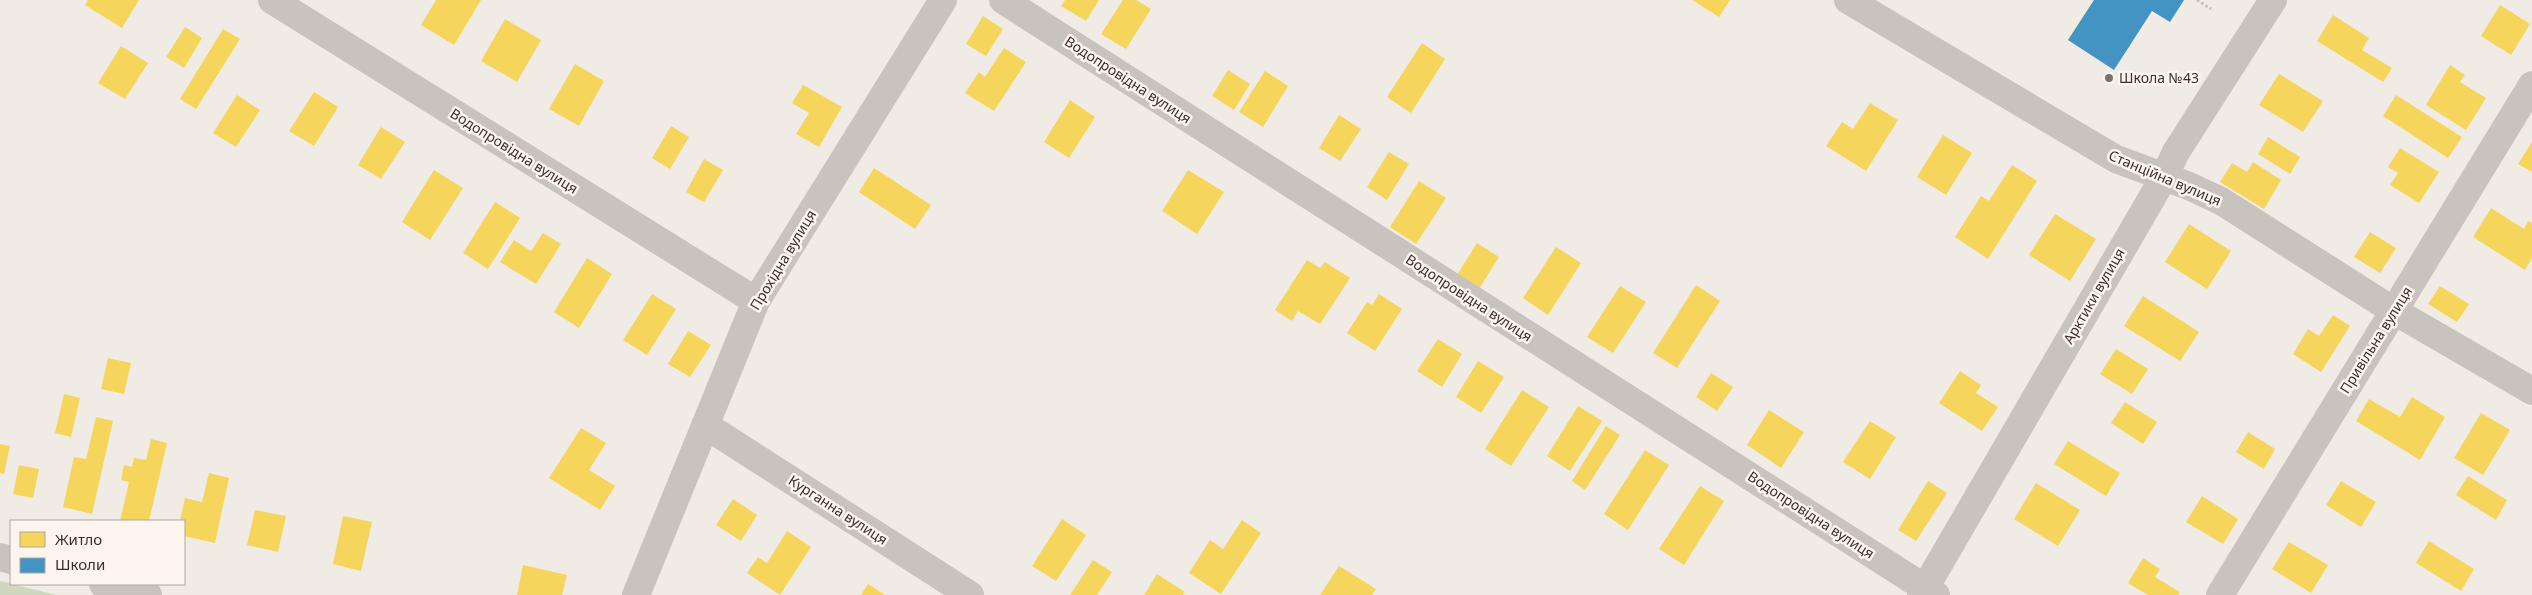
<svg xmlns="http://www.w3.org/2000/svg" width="2532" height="595" viewBox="0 0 2532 595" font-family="'Noto Sans',sans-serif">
<rect width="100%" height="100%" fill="#f0ebe5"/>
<path fill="#d1d6bf" d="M 0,581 L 56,595 L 0,595 Z"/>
<path fill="#f6d55c" d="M 88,0 L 139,0 L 122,28 L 85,5 Z
M 436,0 L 481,0 L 454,45 L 421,25 Z
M 1065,0 L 1099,0 L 1086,21 L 1061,6 Z
M 1123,0 L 1136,0 L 1151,9 L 1126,49 L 1101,34 Z
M 1692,0 L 1730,0 L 1719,17 Z
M 2500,5 L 2530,24 L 2511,55 L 2481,36 Z
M 2333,15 L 2369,38 L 2362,50 L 2392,68 L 2383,82 L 2317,41 Z
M 983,16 L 1003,29 L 986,56 L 966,44 Z
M 505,19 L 541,40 L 517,82 L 481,61 Z
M 185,27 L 202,38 L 184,68 L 166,57 Z
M 223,29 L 240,39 L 196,109 L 180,99 Z
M 1422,43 L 1445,59 L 1411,113 L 1387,97 Z
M 121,46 L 148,63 L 125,99 L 98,83 Z
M 1004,48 L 1026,62 L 994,111 L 965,93 L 979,72 L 985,77 Z
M 575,64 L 604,81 L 579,126 L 549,109 Z
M 2450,65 L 2465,75 L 2460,82 L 2486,98 L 2466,130 L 2426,105 Z
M 1228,70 L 1250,84 L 1234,110 L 1212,96 Z
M 1265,71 L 1288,86 L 1263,127 L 1239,112 Z
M 2279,74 L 2323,101 L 2303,132 L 2259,105 Z
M 803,85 L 842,107 L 819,147 L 796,134 L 809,113 L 792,103 Z
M 314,92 L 338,107 L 314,146 L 289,131 Z
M 237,95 L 260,110 L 236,147 L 213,133 Z
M 2396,95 L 2462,137 L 2448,158 L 2383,116 Z
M 1070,100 L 1095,117 L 1069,158 L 1044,142 Z
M 1870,103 L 1898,120 L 1866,171 L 1826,146 L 1842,122 L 1853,129 Z
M 1339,115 L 1361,129 L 1340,161 L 1319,148 Z
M 671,126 L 689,137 L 670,169 L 652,158 Z
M 381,127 L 405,142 L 381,179 L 358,165 Z
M 1943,135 L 1972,153 L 1946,195 L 1917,177 Z
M 2268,137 L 2300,157 L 2290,174 L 2258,154 Z
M 2532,142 L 2532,172 L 2518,164 Z
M 2400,148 L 2439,172 L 2419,203 L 2390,185 L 2398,173 L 2388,167 Z
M 1389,152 L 1409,164 L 1387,200 L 1367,187 Z
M 704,159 L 723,170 L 704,202 L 686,192 Z
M 2253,162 L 2281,180 L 2264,209 L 2220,182 L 2232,163 L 2247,172 Z
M 2012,165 L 2037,181 L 1988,259 L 1955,237 L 1981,196 L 1989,201 Z
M 874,168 L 931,205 L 915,229 L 859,192 Z
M 434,170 L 463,188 L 430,240 L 402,222 Z
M 1188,170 L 1224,192 L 1197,234 L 1162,211 Z
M 1419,181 L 1446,198 L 1416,244 L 1390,227 Z
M 495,202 L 520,218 L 488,269 L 463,253 Z
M 2491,208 L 2524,229 L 2528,221 L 2532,223 L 2532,258 L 2525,270 L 2473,237 Z
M 2055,214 L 2096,239 L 2070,281 L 2029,255 Z
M 2189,224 L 2231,251 L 2207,289 L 2165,262 Z
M 2370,232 L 2396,248 L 2380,273 L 2354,257 Z
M 543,233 L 561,244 L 536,284 L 500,262 L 514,240 L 531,251 Z
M 1477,243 L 1499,257 L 1479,289 L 1457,275 Z
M 1556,247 L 1581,263 L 1548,315 L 1523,298 Z
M 587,258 L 612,274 L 579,328 L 554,312 Z
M 1307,260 L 1320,268 L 1325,262 L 1350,278 L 1320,324 L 1298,311 L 1292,321 L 1275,310 Z
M 1696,285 L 1720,301 L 1677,368 L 1653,353 Z
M 1620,286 L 1646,302 L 1613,353 L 1587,337 Z
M 2440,286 L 2469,304 L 2457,322 L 2428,304 Z
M 652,294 L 676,309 L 647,355 L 623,340 Z
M 1379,294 L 1402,309 L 1375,351 L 1347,333 L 1367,302 L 1372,305 Z
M 2143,296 L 2199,332 L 2180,361 L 2124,326 Z
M 2333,315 L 2350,326 L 2321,372 L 2293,354 L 2308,329 L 2319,336 Z
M 688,331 L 711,345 L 690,377 L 668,364 Z
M 1438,339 L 1462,354 L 1442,387 L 1417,371 Z
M 2116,349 L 2148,369 L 2132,394 L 2100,374 Z
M 108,358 L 131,363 L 124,394 L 101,389 Z
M 1478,361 L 1504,377 L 1481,413 L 1456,397 Z
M 1960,371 L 1981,385 L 1976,393 L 1998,407 L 1982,431 L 1939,403 Z
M 1711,373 L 1733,387 L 1717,411 L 1696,397 Z
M 1522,390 L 1549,407 L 1511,466 L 1485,449 Z
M 64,394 L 80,398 L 71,437 L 55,433 Z
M 2412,397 L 2445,417 L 2420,460 L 2356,421 L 2369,399 L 2400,417 Z
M 2125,402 L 2157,422 L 2143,444 L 2111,423 Z
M 1578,406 L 1602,421 L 1570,471 L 1547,456 Z
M 1769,410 L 1804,432 L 1781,468 L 1747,445 Z
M 2481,413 L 2510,430 L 2483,475 L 2454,458 Z
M 96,417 L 113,421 L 92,514 L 63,507 L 74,457 L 86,459 Z
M 1870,421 L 1896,437 L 1870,479 L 1843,462 Z
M 1606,426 L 1620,435 L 1585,490 L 1572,481 Z
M 581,428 L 606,443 L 589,470 L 615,486 L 600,510 L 549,478 Z
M 2248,432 L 2275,449 L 2264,469 L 2236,452 Z
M 151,439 L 167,443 L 149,521 L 120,521 L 129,482 L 121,480 L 124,465 L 132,467 L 134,458 L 146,460 Z
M 2068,441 L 2120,473 L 2106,496 L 2054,464 Z
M 0,444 L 10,446 L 4,474 L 0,473 Z
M 1645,450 L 1669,465 L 1628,530 L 1604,514 Z
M 19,465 L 39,469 L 33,498 L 13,494 Z
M 209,473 L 229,478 L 215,543 L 184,536 L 184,521 L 180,521 L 185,498 L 202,502 Z
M 2468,476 L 2507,500 L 2496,520 L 2456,495 Z
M 1928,481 L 1947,493 L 1916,541 L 1898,530 Z
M 2341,481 L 2376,502 L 2361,527 L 2326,505 Z
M 2036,483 L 2080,510 L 2058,546 L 2014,519 Z
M 1700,486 L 1724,501 L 1684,565 L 1659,549 Z
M 2202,496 L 2238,519 L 2223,544 L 2186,522 Z
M 733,499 L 757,515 L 741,541 L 716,525 Z
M 255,510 L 286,516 L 278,552 L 247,545 Z
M 343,516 L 372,522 L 361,571 L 333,564 Z
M 1062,519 L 1086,535 L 1056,581 L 1032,566 Z
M 1242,520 L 1261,533 L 1221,594 L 1189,573 L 1210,540 L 1223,549 Z
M 787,531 L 811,547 L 780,595 L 747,573 L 758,557 L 767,563 Z
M 2429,541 L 2474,569 L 2461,591 L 2416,563 Z
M 2289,542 L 2328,565 L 2311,593 L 2272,569 Z
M 2143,558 L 2160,569 L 2155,577 L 2180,592 L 2178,595 L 2148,595 L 2128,583 Z
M 1093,560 L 1112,572 L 1097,595 L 1070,595 Z
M 523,565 L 567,575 L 562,595 L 517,595 Z
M 1339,566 L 1376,589 L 1372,595 L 1320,595 Z
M 1157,574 L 1185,592 L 1183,595 L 1144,595 Z
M 868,584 L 885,595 L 861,595 Z"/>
<path fill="#4393c3" d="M 2094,0 L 2184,0 L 2170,22 L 2152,11 L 2114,70 L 2068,40 Z"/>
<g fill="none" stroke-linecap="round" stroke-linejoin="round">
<path stroke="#c2bbb6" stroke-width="3" stroke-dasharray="2.5 2.5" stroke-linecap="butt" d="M 2197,0 L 2211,9"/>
<path stroke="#c9c3be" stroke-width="28" d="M 272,0 L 756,301
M 1003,0 L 1936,595
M 1848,0 L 2116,159 L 2189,186 L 2221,201 L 2394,311 L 2532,391
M 705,425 L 970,595
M 0,557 L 11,560
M 103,584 L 148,595
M 636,595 L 756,301 L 943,0
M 1921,595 L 2164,177 L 2176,152 L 2273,0
M 2220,595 L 2532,85"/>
</g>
<circle fill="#7a716c" stroke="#fbf5ee" stroke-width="2" cx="2109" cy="78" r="5"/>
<g text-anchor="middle" stroke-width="5" stroke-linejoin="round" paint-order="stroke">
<g font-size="14" fill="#3b302b" stroke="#fbf5ee" text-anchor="start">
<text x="2119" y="83">Школа №43</text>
</g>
<g font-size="14" fill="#3b302b" stroke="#fbf5ee">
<text transform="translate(1128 80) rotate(33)" y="5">Водопровідна вулиця</text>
<text transform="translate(514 151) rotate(32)" y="5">Водопровідна вулиця</text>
<text transform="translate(2165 178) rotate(23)" y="5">Станційна вулиця</text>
<text transform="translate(783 260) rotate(-59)" y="5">Прохідна вулиця</text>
<text transform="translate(2094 296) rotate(-60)" y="5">Арктики вулиця</text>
<text transform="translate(1469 298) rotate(33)" y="5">Водопровідна вулиця</text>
<text transform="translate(2376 340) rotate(-58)" y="5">Привільна вулиця</text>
<text transform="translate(838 510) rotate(33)" y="5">Курганна вулиця</text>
<text transform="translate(1811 515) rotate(33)" y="5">Водопровідна вулиця</text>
</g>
</g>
<rect x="10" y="520" width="175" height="65" fill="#fbf5ee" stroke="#aea6a0"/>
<rect x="20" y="532" width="25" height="15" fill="#f6d55c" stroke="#aea6a0"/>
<text x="55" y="545" font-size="15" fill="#3b302b">Житло</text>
<rect x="20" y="558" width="25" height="15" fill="#4393c3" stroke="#aea6a0"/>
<text x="55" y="570" font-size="15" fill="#3b302b">Школи</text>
</svg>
